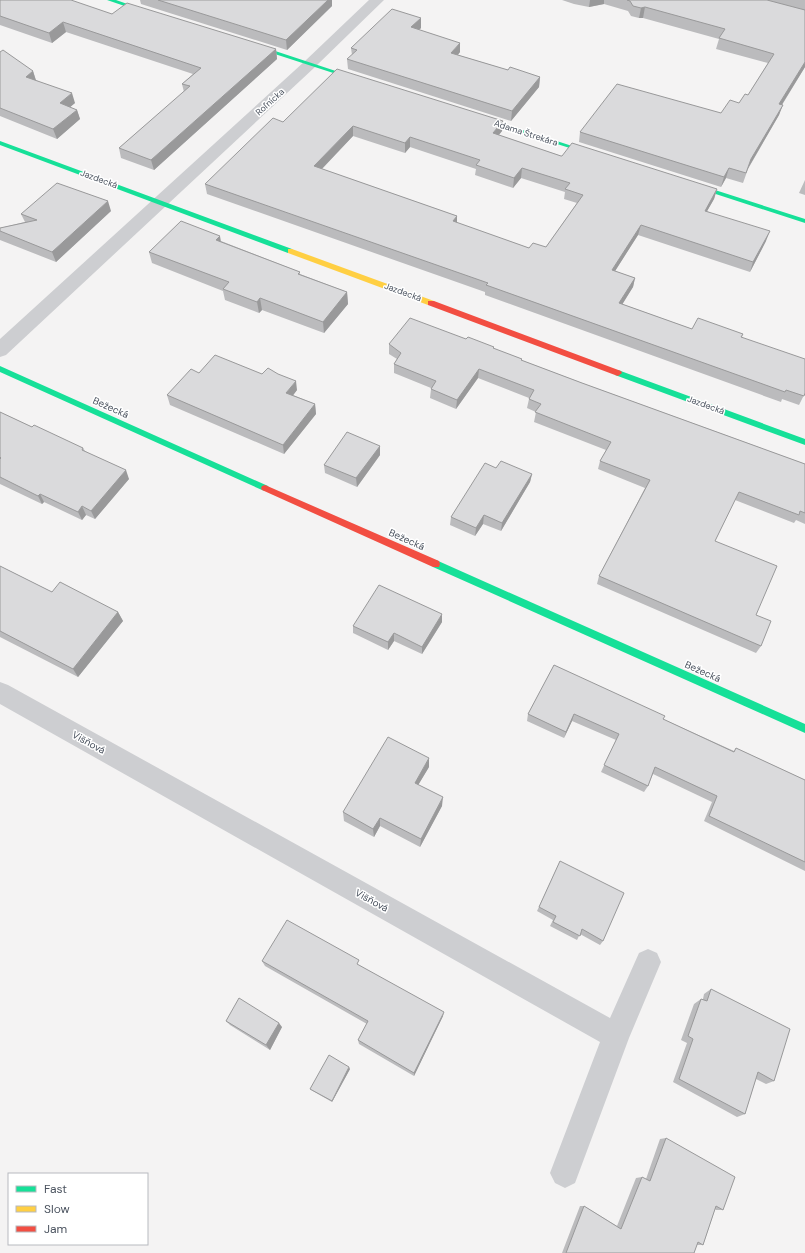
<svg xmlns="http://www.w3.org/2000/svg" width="805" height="1253" viewBox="0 0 805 1253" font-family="'DM Sans',sans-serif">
<rect width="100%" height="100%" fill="#f4f3f3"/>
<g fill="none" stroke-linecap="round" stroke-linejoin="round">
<path fill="#cdced1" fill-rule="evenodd" d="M 369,0 L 384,0 L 315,67 L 6,355 L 0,357 L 0,339 L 305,61 Z
M 0,682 L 8,685 L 610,1018 L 639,953 L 648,949 L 657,953 L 661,962 L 629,1038 L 575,1183 L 565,1188 L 555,1183 L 550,1173 L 600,1042 L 0,704 Z"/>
<path fill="#16e098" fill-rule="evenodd" d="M 107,0 L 116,0 L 156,14 L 151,15 Z
M 247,43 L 251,43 L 366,81 L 361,82 L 247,45 Z
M 472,115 L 476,115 L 600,155 L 595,156 L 472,117 Z
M 0,141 L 292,249 L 293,251 L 292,253 L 288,253 L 0,145 Z
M 687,181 L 805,219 L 805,223 L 685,184 L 684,183 Z
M 0,366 L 268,486 L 269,488 L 265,491 L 262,490 L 0,372 Z
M 618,370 L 805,439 L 805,445 L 615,375 L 615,371 Z
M 436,560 L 805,724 L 805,733 L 433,567 L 432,564 L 433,561 Z"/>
<path fill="#ffcf43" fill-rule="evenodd" d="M 288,249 L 292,249 L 434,301 L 435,303 L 434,305 L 428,305 L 288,253 Z"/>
<path fill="#f24e42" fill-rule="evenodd" d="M 428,301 L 434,301 L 621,371 L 622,373 L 618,376 L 615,375 L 428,305 Z
M 265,485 L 439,561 L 440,564 L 439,567 L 433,567 L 262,490 L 261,488 L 262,486 Z"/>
</g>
<path fill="#bbbbbd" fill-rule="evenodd" d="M 0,0 L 112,14 L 276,49 L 277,59 L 154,170 L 121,158 L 119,148 L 184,92 L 182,84 L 193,74 L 66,32 L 52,43 L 0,25 Z
M 140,0 L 332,0 L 332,6 L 287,50 L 141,4 Z
M 562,0 L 805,0 L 805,67 L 782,105 L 779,115 L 748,169 L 743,183 L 726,178 L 721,187 L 579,142 L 580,132 L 721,113 L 739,103 L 748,95 L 768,63 L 716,49 L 719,39 L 643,18 L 639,18 L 631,16 L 628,11 L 604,4 L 589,7 L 574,4 Z
M 421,18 L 421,28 L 419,30 L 460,52 L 458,55 L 508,70 L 540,77 L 539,87 L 511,121 L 348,69 L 347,59 L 352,55 L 351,48 Z
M 0,52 L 33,71 L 36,80 L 75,103 L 70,107 L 77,110 L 80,119 L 57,139 L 0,116 Z
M 503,121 L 502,131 L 499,135 L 561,156 L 717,189 L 714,199 L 707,211 L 766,241 L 750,272 L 638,235 L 615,271 L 635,278 L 633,287 L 622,304 L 692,329 L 743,334 L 742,337 L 805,393 L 799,405 L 782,399 L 781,402 L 485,295 L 485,292 L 207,194 L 205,184 L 283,122 ZM 353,136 L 405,153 L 410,147 L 476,169 L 475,175 L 513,188 L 521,178 L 565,192 L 564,199 L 577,203 L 546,247 L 529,248 L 457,223 L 457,216 L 322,169 Z
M 805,180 L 805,195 L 799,193 Z
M 111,211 L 56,262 L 0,240 L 0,228 L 25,222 L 21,214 Z
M 221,241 L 300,272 L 300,274 L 347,292 L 348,304 L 324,333 L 262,310 L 259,313 L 225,300 L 223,291 L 152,263 L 149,252 Z
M 466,339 L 522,359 L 521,360 L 582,383 L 805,464 L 805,524 L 796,520 L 794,523 L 735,500 L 715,541 L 756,615 L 761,646 L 756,653 L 597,584 L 599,576 L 645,488 L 598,469 L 600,461 L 606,450 L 534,422 L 536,412 L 527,408 L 529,399 L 529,398 L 478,378 L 456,409 L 430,398 L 431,389 L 431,388 L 394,373 L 394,364 L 397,359 L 389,354 L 389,344 Z
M 297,390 L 293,395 L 315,404 L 316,414 L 284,454 L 170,405 L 167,395 Z
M 0,412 L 32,427 L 83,448 L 85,451 L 129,479 L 95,519 L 86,515 L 82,520 L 44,502 L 42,504 L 0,484 Z
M 380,446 L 380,455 L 357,487 L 325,473 L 324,465 Z
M 496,468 L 532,474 L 530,482 L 501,531 L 483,524 L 475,536 L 450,525 L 451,517 Z
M 0,566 L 52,592 L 118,612 L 123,621 L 78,677 L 0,637 Z
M 442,622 L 422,654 L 394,641 L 388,650 L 353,633 L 353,626 Z
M 554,665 L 663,719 L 734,751 L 736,748 L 805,780 L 805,871 L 704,821 L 712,802 L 653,774 L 648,786 L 644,792 L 601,772 L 616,740 L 572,721 L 564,738 L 527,721 L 528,714 Z
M 429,767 L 418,785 L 442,806 L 420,847 L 380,826 L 374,837 L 344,821 L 343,812 Z
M 560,861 L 603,941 L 600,945 L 580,934 L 577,940 L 550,926 L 553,920 L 537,911 Z
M 262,961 L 360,966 L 443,1016 L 414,1076 L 359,1044 L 358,1040 L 367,1024 L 265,966 Z
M 711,989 L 774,1081 L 766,1084 L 756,1079 L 745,1114 L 737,1117 L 673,1082 L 687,1043 L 681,1040 L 694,1004 L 701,999 L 703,999 L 704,994 Z
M 226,1021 L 282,1027 L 270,1050 L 230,1025 Z
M 350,1069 L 332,1102 L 311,1090 L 310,1089 Z
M 666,1138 L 723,1210 L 716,1210 L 715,1209 L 703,1245 L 697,1245 L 694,1253 L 562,1253 L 580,1206 L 584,1206 L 617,1226 L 636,1178 L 642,1177 L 646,1179 L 660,1139 Z"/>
<path fill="#99999a" d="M 328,0 L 332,0 L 332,6 L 287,50 L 286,40 Z
M 590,0 L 604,0 L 604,4 L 589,7 Z
M 645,7 L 643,18 L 639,18 L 641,8 Z
M 421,18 L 421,28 L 411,37 L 411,27 Z
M 63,22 L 66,32 L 52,43 L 49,33 Z
M 460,43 L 460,52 L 451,63 L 451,53 Z
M 276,49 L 277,59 L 154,170 L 151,160 Z
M 805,62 L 805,67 L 776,114 L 779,104 Z
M 33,71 L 36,81 L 26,77 Z
M 540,77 L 539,87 L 511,121 L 512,111 Z
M 72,93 L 75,103 L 63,113 L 60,103 Z
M 783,105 L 779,115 L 747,170 L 751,159 Z
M 77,110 L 80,119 L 57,139 L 53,129 Z
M 503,121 L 502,131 L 492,143 L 493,133 Z
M 353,126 L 353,136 L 315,176 L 314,166 Z
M 410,137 L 410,147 L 405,153 L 405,143 Z
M 522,168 L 521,178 L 513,188 L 514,178 Z
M 729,168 L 726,178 L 721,187 L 724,177 Z
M 717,189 L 714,199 L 702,220 L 705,211 Z
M 108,201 L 111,211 L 56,262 L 52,252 Z
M 457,216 L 457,226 L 453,221 Z
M 641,225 L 638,235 L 610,279 L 612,270 Z
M 770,231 L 766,241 L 750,272 L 753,262 Z
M 220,236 L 222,248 L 216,240 Z
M 635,278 L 633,287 L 617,313 L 619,303 Z
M 347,292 L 348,304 L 324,333 L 323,322 Z
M 260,298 L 262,310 L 259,313 L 257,302 Z
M 479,369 L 478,378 L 456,409 L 457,400 Z
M 296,381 L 297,390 L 288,402 L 286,393 Z
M 315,404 L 316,414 L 284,454 L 283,445 Z
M 380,446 L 380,455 L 357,487 L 356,478 Z
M 126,470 L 129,479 L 95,519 L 91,511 Z
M 532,474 L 530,482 L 501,531 L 502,523 Z
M 40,494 L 44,502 L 42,504 L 38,496 Z
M 82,506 L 86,515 L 82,520 L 78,512 Z
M 484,515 L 483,524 L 475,536 L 476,528 Z
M 118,612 L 123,621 L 78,677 L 73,669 Z
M 442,614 L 442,622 L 422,654 L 422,647 Z
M 394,633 L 394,641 L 388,650 L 388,642 Z
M 574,714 L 572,721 L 564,738 L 566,732 Z
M 429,758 L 429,767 L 414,792 L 415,783 Z
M 443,797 L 442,806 L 420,847 L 421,839 Z
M 380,818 L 380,826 L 374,837 L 373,829 Z
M 444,1012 L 443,1016 L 414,1076 L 414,1073 Z
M 279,1023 L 282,1027 L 270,1050 L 266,1045 Z
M 349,1067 L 350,1069 L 332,1102 L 332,1101 Z"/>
<path fill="#dadadc" stroke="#99999a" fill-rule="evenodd" d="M 0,0 L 71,0 L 112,14 L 127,3 L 276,49 L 151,160 L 119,148 L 190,86 L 182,84 L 201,68 L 63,22 L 49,33 L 0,16 Z
M 158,0 L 328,0 L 286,40 Z
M 627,0 L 767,0 L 805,10 L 805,62 L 779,104 L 783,105 L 751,159 L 746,173 L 729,168 L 724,177 L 580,132 L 617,84 L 721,113 L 730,100 L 739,103 L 745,94 L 748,95 L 774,54 L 719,38 L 725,29 L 645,7 L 641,8 L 633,6 L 630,1 Z
M 392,9 L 421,18 L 411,27 L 460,43 L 451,53 L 508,70 L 510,67 L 540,77 L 512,111 L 347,59 L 357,50 L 351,48 Z
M 3,50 L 33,71 L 26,77 L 72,93 L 60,103 L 77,110 L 53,129 L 0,108 L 0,52 Z
M 337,69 L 503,121 L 493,133 L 561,156 L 562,156 L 572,143 L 717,189 L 705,211 L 770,231 L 753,262 L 641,225 L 612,270 L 635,278 L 619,303 L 692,329 L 698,318 L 743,334 L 741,337 L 805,359 L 805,393 L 804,396 L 786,390 L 785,392 L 486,285 L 488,283 L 205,184 L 273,118 L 283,122 ZM 353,126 L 405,143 L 410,137 L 480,160 L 476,165 L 514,178 L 522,168 L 570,183 L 565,189 L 583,195 L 546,247 L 533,243 L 529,248 L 453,221 L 457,216 L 314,166 Z
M 57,183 L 108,201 L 52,252 L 0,231 L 0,228 L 37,220 L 21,214 Z
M 181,221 L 220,236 L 216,240 L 300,272 L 298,274 L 347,292 L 323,322 L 260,298 L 257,302 L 223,289 L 229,282 L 149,252 Z
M 410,318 L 466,339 L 468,337 L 494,347 L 493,348 L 522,359 L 521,360 L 582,383 L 805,464 L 805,513 L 800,511 L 799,515 L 739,492 L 715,541 L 777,566 L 756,615 L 771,621 L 761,646 L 599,576 L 650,480 L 600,461 L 611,442 L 535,412 L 541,404 L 529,399 L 534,390 L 479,369 L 457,400 L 431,389 L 436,381 L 394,364 L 401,353 L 389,344 Z
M 215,355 L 262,374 L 268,368 L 278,374 L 296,381 L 286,393 L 315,404 L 283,445 L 167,395 L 191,369 L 199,373 Z
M 0,412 L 32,427 L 34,425 L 83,448 L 82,450 L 126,470 L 91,511 L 82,506 L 78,512 L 40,494 L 38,496 L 0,477 L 0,459 L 1,458 L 0,457 Z
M 347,432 L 380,446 L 356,478 L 324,465 Z
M 501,461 L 532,474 L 502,523 L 484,515 L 476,528 L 451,517 L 485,463 L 496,468 Z
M 0,566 L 52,592 L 60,582 L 118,612 L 73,669 L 0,631 Z
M 379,585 L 442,614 L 422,647 L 394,633 L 388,642 L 353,626 Z
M 554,665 L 665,716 L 663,719 L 734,752 L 736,748 L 805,780 L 805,862 L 709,816 L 717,796 L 655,767 L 648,786 L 604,765 L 619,734 L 574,714 L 566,732 L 528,714 Z
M 388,737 L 429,758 L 415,783 L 443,797 L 421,839 L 380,818 L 373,829 L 343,812 Z
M 560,861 L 624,893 L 603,941 L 582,929 L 580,936 L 553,922 L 556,916 L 539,907 Z
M 287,920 L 359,960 L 357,964 L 444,1012 L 414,1073 L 358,1040 L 368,1021 L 262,961 Z
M 711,989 L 790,1029 L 774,1081 L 758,1072 L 745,1114 L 679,1079 L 693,1039 L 688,1036 L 701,999 L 707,1001 Z
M 239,998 L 279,1023 L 266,1045 L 226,1021 Z
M 329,1055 L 349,1067 L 332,1101 L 310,1089 Z
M 666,1138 L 735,1177 L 723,1210 L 716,1206 L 703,1245 L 698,1242 L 694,1253 L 566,1253 L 584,1206 L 621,1229 L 642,1177 L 650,1181 Z"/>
<g text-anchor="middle" stroke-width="3" stroke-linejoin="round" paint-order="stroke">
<g font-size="9" fill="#4b535f" stroke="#fff">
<text transform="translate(270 102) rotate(-42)" y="3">Roľnícka</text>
<text transform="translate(526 133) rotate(18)" y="3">Adama Štrekára</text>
<text transform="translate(99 179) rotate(20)" y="3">Jazdecká</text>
<text transform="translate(403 292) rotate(20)" y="3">Jazdecká</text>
<text transform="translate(706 405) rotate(20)" y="3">Jazdecká</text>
</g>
<g font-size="10" fill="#4b535f" stroke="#fff">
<text transform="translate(111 407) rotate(24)" y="4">Bežecká</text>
<text transform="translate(407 539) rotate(24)" y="4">Bežecká</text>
<text transform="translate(703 671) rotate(24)" y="4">Bežecká</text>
<text transform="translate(89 742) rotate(29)" y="4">Višňová</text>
<text transform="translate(372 900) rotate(29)" y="4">Višňová</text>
</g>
</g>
<rect x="8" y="1173" width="140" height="72" fill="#ffffff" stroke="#b7babf"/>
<rect x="16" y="1186" width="20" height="6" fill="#16e098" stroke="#b7babf"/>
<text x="44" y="1193" font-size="12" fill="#4b535f">Fast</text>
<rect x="16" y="1206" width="20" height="6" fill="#ffcf43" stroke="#b7babf"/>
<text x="44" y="1213" font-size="12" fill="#4b535f">Slow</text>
<rect x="16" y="1226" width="20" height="6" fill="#f24e42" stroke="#b7babf"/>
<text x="44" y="1233" font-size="12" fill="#4b535f">Jam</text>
</svg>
